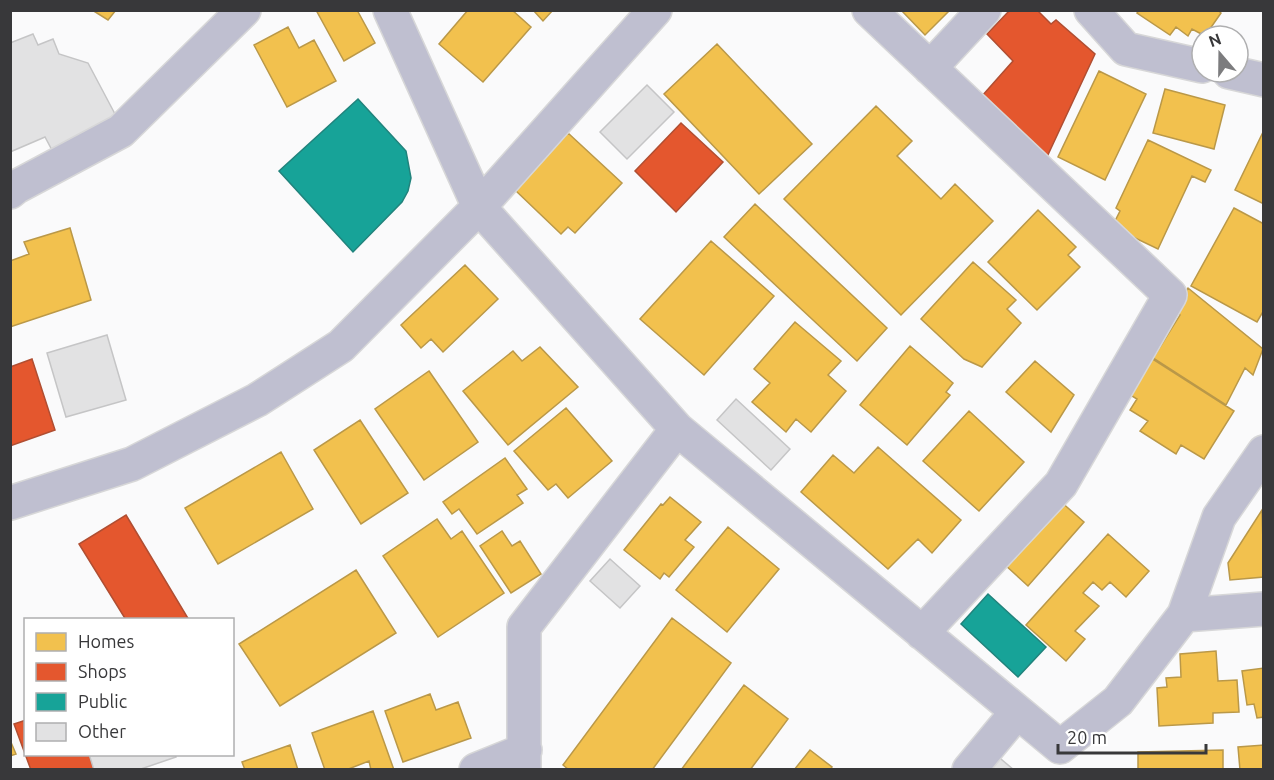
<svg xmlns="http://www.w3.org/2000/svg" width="1274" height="780" viewBox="0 0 1274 780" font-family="Ubuntu,sans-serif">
<rect width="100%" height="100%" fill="#fafafb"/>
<path fill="#f2c14e" stroke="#ba9848" stroke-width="1.5" d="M 92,10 L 116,10 L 108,20 Z
M 316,10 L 357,10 L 375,43 L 344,61 Z
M 468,10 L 512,10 L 531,27 L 483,82 L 439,44 Z
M 533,10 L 553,10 L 543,21 Z
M 901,10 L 950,10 L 925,35 Z
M 1139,10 L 1218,10 L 1221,13 L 1205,36 L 1192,29 L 1188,36 L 1176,27 L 1170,35 L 1137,13 Z
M 288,27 L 299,48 L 314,40 L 336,81 L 287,107 L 254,45 Z
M 717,44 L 812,144 L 759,194 L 664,94 Z
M 1099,71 L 1146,94 L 1105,180 L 1058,157 Z
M 1165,89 L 1225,105 L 1214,149 L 1153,133 Z
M 876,106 L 912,141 L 897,156 L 941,199 L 955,184 L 993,221 L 901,315 L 784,199 Z
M 1264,130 L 1264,204 L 1235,190 Z
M 568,133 L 622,183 L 575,233 L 568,227 L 561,234 L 515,190 Z
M 1148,140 L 1211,170 L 1205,182 L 1192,176 L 1158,249 L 1112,227 L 1120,211 L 1116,208 Z
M 755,204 L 887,328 L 857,361 L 724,237 Z
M 1234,208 L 1264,224 L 1264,310 L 1257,322 L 1191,286 Z
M 1038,210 L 1076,247 L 1068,255 L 1080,267 L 1037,310 L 988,262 Z
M 70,228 L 91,300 L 10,327 L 10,261 L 29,254 L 24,242 Z
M 711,241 L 774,296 L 704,375 L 640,319 Z
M 973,262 L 1016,300 L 1007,309 L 1021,323 L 982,367 L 964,359 L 921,319 Z
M 465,265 L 498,299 L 443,352 L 431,339 L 421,348 L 401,325 Z
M 1188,288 L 1263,349 L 1253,375 L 1245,368 L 1226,405 L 1153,358 L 1180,315 L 1174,311 Z
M 795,322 L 841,361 L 828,375 L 846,391 L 811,432 L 796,419 L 786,432 L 752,402 L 770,383 L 754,369 Z
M 910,346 L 953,383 L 946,392 L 950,395 L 907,445 L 860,405 Z
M 540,347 L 578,387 L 508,445 L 463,391 L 513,351 L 522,361 Z
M 1148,356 L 1234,411 L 1204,459 L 1181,445 L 1176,454 L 1140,431 L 1148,421 L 1130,410 L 1137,399 L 1127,393 Z
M 1035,361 L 1074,395 L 1051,432 L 1006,392 Z
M 429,371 L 478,442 L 424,480 L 375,409 Z
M 566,408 L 612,461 L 568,498 L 556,484 L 548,490 L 514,451 Z
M 969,411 L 1024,462 L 979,511 L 923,461 Z
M 360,420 L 408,493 L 361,524 L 314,450 Z
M 878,447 L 961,520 L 932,553 L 918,539 L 888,569 L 801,492 L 833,455 L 854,473 Z
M 281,452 L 313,509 L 218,564 L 185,508 Z
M 505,458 L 527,489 L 517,495 L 523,503 L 477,534 L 459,509 L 452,514 L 443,502 Z
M 670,497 L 701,522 L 685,540 L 694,547 L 669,577 L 664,573 L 660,579 L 624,550 L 661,504 L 663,505 Z
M 1060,501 L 1084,522 L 1028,586 L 1004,564 Z
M 1262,510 L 1264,577 L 1230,580 L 1228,563 Z
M 437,519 L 451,539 L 462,531 L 504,593 L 438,637 L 383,556 Z
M 728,527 L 779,569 L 727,632 L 676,590 Z
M 502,531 L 512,546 L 520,541 L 541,574 L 511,593 L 480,546 Z
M 1108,534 L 1149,571 L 1126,597 L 1110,582 L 1102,590 L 1093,582 L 1083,593 L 1099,606 L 1075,631 L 1085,639 L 1066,661 L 1026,625 Z
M 356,570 L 396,633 L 280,706 L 239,644 Z
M 672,618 L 731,663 L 652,770 L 569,770 L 563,765 Z
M 1216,651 L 1218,681 L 1237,680 L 1239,712 L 1213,713 L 1213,723 L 1159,726 L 1157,688 L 1167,687 L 1166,678 L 1181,677 L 1180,654 Z
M 1264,668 L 1264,717 L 1257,718 L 1254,704 L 1247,705 L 1242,671 Z
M 744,685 L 788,719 L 750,770 L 681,770 Z
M 430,694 L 436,710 L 458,702 L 471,738 L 403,762 L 385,711 Z
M 373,711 L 394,770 L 371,770 L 369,761 L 346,770 L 325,770 L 312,733 Z
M 10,740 L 16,754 L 10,756 Z
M 290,745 L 298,770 L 245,770 L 242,762 Z
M 1264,745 L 1264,770 L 1240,770 L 1238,747 Z
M 810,750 L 832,767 L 830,770 L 794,770 Z
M 1223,750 L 1223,770 L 1138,770 L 1138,752 Z"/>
<path fill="#e4572e" stroke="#b04e32" stroke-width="1.5" d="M 1010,10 L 1037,10 L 1051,24 L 1056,20 L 1095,54 L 1046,159 L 982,96 L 1013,61 L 987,34 Z
M 681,123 L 723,162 L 676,212 L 635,171 Z
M 32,359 L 55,430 L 10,446 L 10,367 Z
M 126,515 L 189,620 L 126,620 L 79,544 Z
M 26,720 L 26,754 L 89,754 L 94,770 L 31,770 L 14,724 Z"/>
<path fill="#17a398" stroke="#21837c" stroke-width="1.5" d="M 358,99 L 406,151 L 411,178 L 408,191 L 402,202 L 353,252 L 279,171 Z
M 988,594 L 1046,647 L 1018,677 L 961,624 Z"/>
<path fill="#e2e2e3" stroke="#c5c5c6" stroke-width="1.5" d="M 33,34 L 38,45 L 53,39 L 59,54 L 88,63 L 115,114 L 109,120 L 53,152 L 45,137 L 10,152 L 10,43 Z
M 647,85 L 674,112 L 627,159 L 600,132 Z
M 107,335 L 126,400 L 66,417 L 47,353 Z
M 736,399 L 790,449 L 771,470 L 717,420 Z
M 610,559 L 640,586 L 620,608 L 590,581 Z
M 989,749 L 1014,770 L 973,770 Z
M 89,754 L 175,754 L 176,757 L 138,770 L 94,770 Z"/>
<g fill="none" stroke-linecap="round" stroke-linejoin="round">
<defs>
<path id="minor" d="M 390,10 L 479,207 L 677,429 L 1060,747 L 1118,701 L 1184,615 L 1219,517 L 1264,452
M 869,10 L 1170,295 L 1061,484 L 922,633
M 1091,10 L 1126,49 L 1202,66
M 930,68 L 984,10
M 1229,72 L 1264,80
M 10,192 L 16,187 L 121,131 L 244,10
M 10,503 L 132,464 L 257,400 L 341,346 L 479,207 L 655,10
M 1184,615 L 1264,609
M 476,770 L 525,750
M 524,770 L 524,627 L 677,429
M 969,770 L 1017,712"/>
</defs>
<use href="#minor" stroke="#d7d7d8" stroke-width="36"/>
<use href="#minor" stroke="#bfbfd0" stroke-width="33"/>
</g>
<rect width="1274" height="780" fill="none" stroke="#38383a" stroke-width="24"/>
<rect x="24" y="618" width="210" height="138" fill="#ffffff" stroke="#afafb0" stroke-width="1.5"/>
<rect x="36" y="633" width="30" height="18" fill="#f2c14e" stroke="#afafb0" stroke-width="1.5"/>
<text x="78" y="648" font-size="18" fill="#38383a">Homes</text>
<rect x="36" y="663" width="30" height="18" fill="#e4572e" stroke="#afafb0" stroke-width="1.5"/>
<text x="78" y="678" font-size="18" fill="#38383a">Shops</text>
<rect x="36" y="693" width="30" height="18" fill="#17a398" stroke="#afafb0" stroke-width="1.5"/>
<text x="78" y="708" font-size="18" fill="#38383a">Public</text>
<rect x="36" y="723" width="30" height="18" fill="#e2e2e3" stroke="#afafb0" stroke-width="1.5"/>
<text x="78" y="738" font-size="18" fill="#38383a">Other</text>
<g transform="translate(1220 54) rotate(340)"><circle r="28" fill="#ffffff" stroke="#afafb0" stroke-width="1.5"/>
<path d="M0-4.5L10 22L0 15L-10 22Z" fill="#7c7c7e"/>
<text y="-9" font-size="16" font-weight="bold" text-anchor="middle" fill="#38383a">N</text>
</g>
<path d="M1058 744v9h148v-9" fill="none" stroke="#38383a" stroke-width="3"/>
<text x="1067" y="744" font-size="18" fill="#38383a" stroke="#ffffff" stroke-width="4.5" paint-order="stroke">20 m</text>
</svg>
